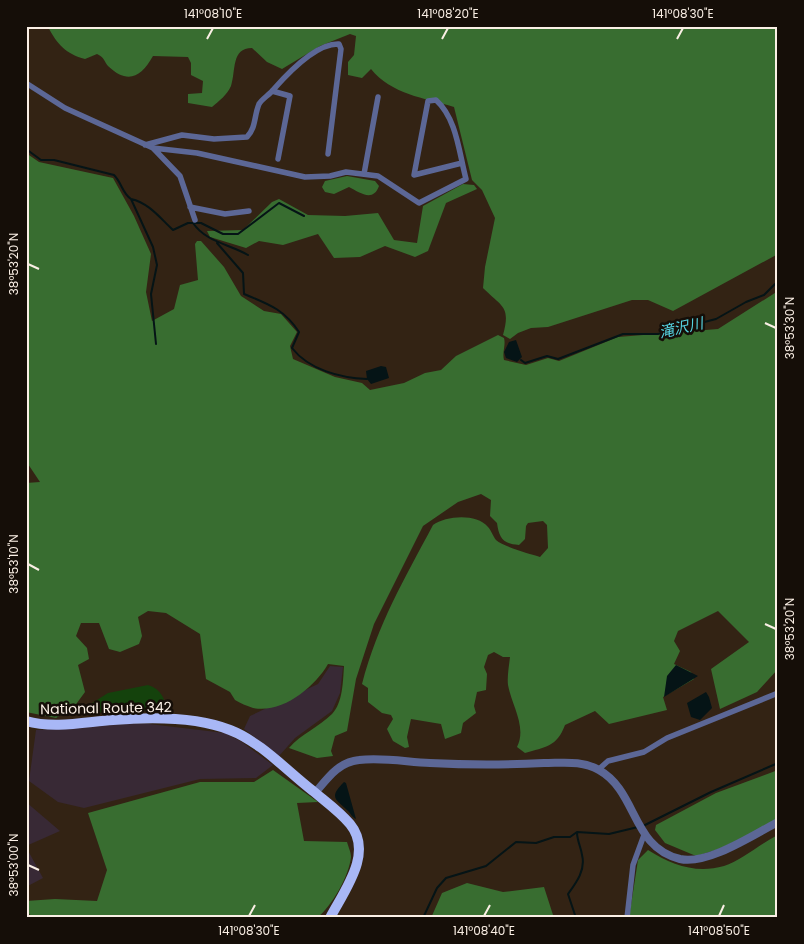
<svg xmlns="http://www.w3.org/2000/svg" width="804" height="944" viewBox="0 0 804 944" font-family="Poppins,'Noto Sans JP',sans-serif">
<rect width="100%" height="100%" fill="#332314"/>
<path fill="#382935" d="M 330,666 L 343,667 L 340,693 L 332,711 L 295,738 L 279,756 L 244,729 L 250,716 L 318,684 Z
M 127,724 L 149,724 L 225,733 L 242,742 L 273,765 L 256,778 L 200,779 L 84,808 L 58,802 L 29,781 L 36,730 Z
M 26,802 L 60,831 L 26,846 Z
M 26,847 L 43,878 L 26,887 Z"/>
<path fill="#14420c" d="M 148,685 C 161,689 166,699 166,713 L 134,709 L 87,714 L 89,705 L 108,693 Z"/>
<path fill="#386d30" d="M 778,26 L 778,254 L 673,311 L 648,300 L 632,300 L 548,327 L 531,328 L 518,333 L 510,339 L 503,335 C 511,306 502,307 483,288 L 485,267 L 495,218 L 482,190 L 472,180 L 454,107 C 424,98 391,94 371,69 L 362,78 L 348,75 L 348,62 L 354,55 L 356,36 L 350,34 L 320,46 L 282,69 L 267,62 L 252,48 C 231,48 236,71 231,86 C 227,95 219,101 212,107 L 188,103 L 188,94 L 202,93 L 203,81 L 191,75 L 191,63 L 188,57 L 153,56 C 141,77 128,85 108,66 C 104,61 104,57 97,54 L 85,59 C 66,54 57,44 48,27 Z
M 26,153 L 39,162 L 113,178 L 134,216 L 151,254 L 146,292 L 152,321 L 174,309 L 180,285 L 198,280 L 195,244 L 197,241 L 201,241 L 224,267 L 241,296 L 264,311 L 281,314 L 297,332 L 290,346 L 293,359 L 335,377 L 362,383 L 370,390 L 404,383 L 425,373 L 441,370 L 456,356 L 498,335 L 504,338 C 506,345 502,352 504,360 L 526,365 L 548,358 L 559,361 L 618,337 L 718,329 L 778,291 L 778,669 L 757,692 L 720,709 L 711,669 L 749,642 L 718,611 L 678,631 L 674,641 L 680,651 L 674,664 L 691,672 L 694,679 L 663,697 L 667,710 L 609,724 L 595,711 L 565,725 C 557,747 545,747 525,753 L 517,747 C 527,727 512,706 508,685 C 507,677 509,666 510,657 L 503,657 L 494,652 L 488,655 L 484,667 L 487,674 L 486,690 L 477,692 L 474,706 L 476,713 L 463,723 L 461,733 L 445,739 L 441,724 L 411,719 L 407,737 L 409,747 L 405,748 L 393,741 L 387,729 L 393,719 L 391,715 L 382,713 L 368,702 L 368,688 L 362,684 C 378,623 404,580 433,525 C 446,516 476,513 488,527 C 491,530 493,536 496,540 C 504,547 530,554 540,557 L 548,548 L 547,525 L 543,521 L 528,523 L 526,526 L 525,539 L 519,545 C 502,544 499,537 497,523 L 490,516 L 491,500 L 481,494 L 458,502 L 423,526 L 374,624 L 356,679 L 347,731 L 335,736 L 331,751 L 333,756 L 317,758 L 289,748 C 301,734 319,727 332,714 C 343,703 343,680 344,666 L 328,664 C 315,687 282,714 253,708 C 247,706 240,703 235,700 L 230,692 L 206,679 L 200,634 L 166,613 L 148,611 L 138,617 L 142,636 L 139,644 L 120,652 L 109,649 L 99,623 L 81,623 L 76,636 L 87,648 L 89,659 L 78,665 L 85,692 L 74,707 L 56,718 L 26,712 L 26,483 L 40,482 L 26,461 Z
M 347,176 L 375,181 L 379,186 C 373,203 359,192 349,187 L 334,194 L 325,192 L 322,187 L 325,181 Z
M 463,184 L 474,185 L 477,189 L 446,203 L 428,251 L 415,257 L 385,246 L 360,257 L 334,258 L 318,234 L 283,245 L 259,241 L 246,248 L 210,237 L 207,231 L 243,230 L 272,202 L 279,199 L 308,215 L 345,216 L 378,213 L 394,240 L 417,243 L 423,206 Z
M 273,770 L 318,802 L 297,803 L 304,841 L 347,842 C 348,846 351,852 351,857 C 349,876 332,906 317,918 L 33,918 L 26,910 L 26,901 L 55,899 L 97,901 L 107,870 L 88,813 L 200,782 L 254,782 Z
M 778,770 L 778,820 L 719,849 L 696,856 L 665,843 L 655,830 L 656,825 L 716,793 Z
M 778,835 L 778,918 L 629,918 L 638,860 L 648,850 C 672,865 696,874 724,866 C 741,861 761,843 778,835 Z
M 467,883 L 503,892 L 544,887 L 554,918 L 431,918 L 442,893 Z"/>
<path fill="#051416" d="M 516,340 L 522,357 L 517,362 L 506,358 L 504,352 L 509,342 Z
M 381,366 L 386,367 L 389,378 L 371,384 L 367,379 L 366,371 Z
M 676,665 L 698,676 L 664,697 L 667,676 Z
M 706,692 L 709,697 L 712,708 L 700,720 L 691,717 L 687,703 Z
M 344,782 L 346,783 L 356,819 C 352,817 351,814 348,811 C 336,799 328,798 344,782 Z"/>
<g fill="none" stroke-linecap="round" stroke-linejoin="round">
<path stroke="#051416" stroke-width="2" d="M 26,149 L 41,160 L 54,160 L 114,175 C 122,183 122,193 131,199 L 153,247 L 157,265 L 151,294 L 156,344
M 131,199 C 149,203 160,218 173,230 L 188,223 L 201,223 L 223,234 L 238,234 L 279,203 L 304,216
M 193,223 C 206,242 229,244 248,255
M 217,243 L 243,273 L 244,294 C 268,304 284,309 299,332 L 292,348 C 309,370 341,378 367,379
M 521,360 L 525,363 L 547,356 L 558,359 L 623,334 L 658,334 L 716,319 L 746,302 L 764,295 L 775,284 L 778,284
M 643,826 L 711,792 L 778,763
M 423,918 L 437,888 L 446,878 L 486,866 L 516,842 L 536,843 L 554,837 L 570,837 L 577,832 L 609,834 L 638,827
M 576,918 L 568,894 C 576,883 586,870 582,855 C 581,847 577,841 577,832"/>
<path stroke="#5c6796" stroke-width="5.5" d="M 26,83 L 65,108 L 153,148 L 197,153 L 305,177 L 330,176 L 346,172 L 378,176 L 419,203 L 466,179 C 459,153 457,119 436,100 L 428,101 L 414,175 L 462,163
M 272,91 L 290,96 L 278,159
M 145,145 L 182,135 L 214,139 L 247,137 C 256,128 254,116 259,104 C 262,99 269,95 273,90 C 287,74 316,43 339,44 L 341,49 L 328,154
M 153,148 L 180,176 L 195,220
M 364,174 L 378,97
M 190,207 L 225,214 L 249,211
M 598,770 L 608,761 L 644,752 L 667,738 L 778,693
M 627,918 L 633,865 L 644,835"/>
<path stroke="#5c6796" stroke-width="8" d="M 315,793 C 327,779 338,762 359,760 C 382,757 407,762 430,763 C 468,765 506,765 544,763 C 563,763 582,760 599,770 C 638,792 631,847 680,859 C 708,865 753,835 778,822"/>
<path stroke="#a8b7f6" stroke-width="10" d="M 26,721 C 54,729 85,722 113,720 C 150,717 195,716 230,730 C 261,742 287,771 313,791 C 326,802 339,811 350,824 C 374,853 344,891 330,918"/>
</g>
<path fill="none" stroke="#faefe5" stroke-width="2" d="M 207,39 L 213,28M 442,39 L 448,28M 677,39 L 683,28M 28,264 L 39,269M 765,323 L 776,328M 28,564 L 39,570M 765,624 L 776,629M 28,865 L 39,870M 249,916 L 255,905M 484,916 L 490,905M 719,916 L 724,905"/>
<g text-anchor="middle" stroke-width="5" stroke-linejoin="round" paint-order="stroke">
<g font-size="14" fill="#faefe5" stroke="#150e08">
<text transform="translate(106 708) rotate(-1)" y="5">National Route 342</text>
</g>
<g font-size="15" font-style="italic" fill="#56d3e1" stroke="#150e08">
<text transform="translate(681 328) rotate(-13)" y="5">滝沢川</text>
</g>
</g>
<rect width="804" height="944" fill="none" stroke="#150e08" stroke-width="55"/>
<rect x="28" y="28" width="748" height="888" fill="none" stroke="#faefe5" stroke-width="2"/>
<g font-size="12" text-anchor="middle" fill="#faefe5">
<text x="213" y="18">141°08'10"E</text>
<text x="448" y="18">141°08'20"E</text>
<text x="683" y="18">141°08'30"E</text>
<text transform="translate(14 264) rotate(-90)" y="4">38°53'20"N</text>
<text transform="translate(790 328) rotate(-90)" y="4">38°53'30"N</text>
<text transform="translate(14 564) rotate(-90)" y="4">38°53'10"N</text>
<text transform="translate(790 629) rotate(-90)" y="4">38°53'20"N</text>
<text transform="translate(14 865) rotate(-90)" y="4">38°53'00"N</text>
<text x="249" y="935">141°08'30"E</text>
<text x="484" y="935">141°08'40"E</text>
<text x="719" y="935">141°08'50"E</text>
</g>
</svg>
